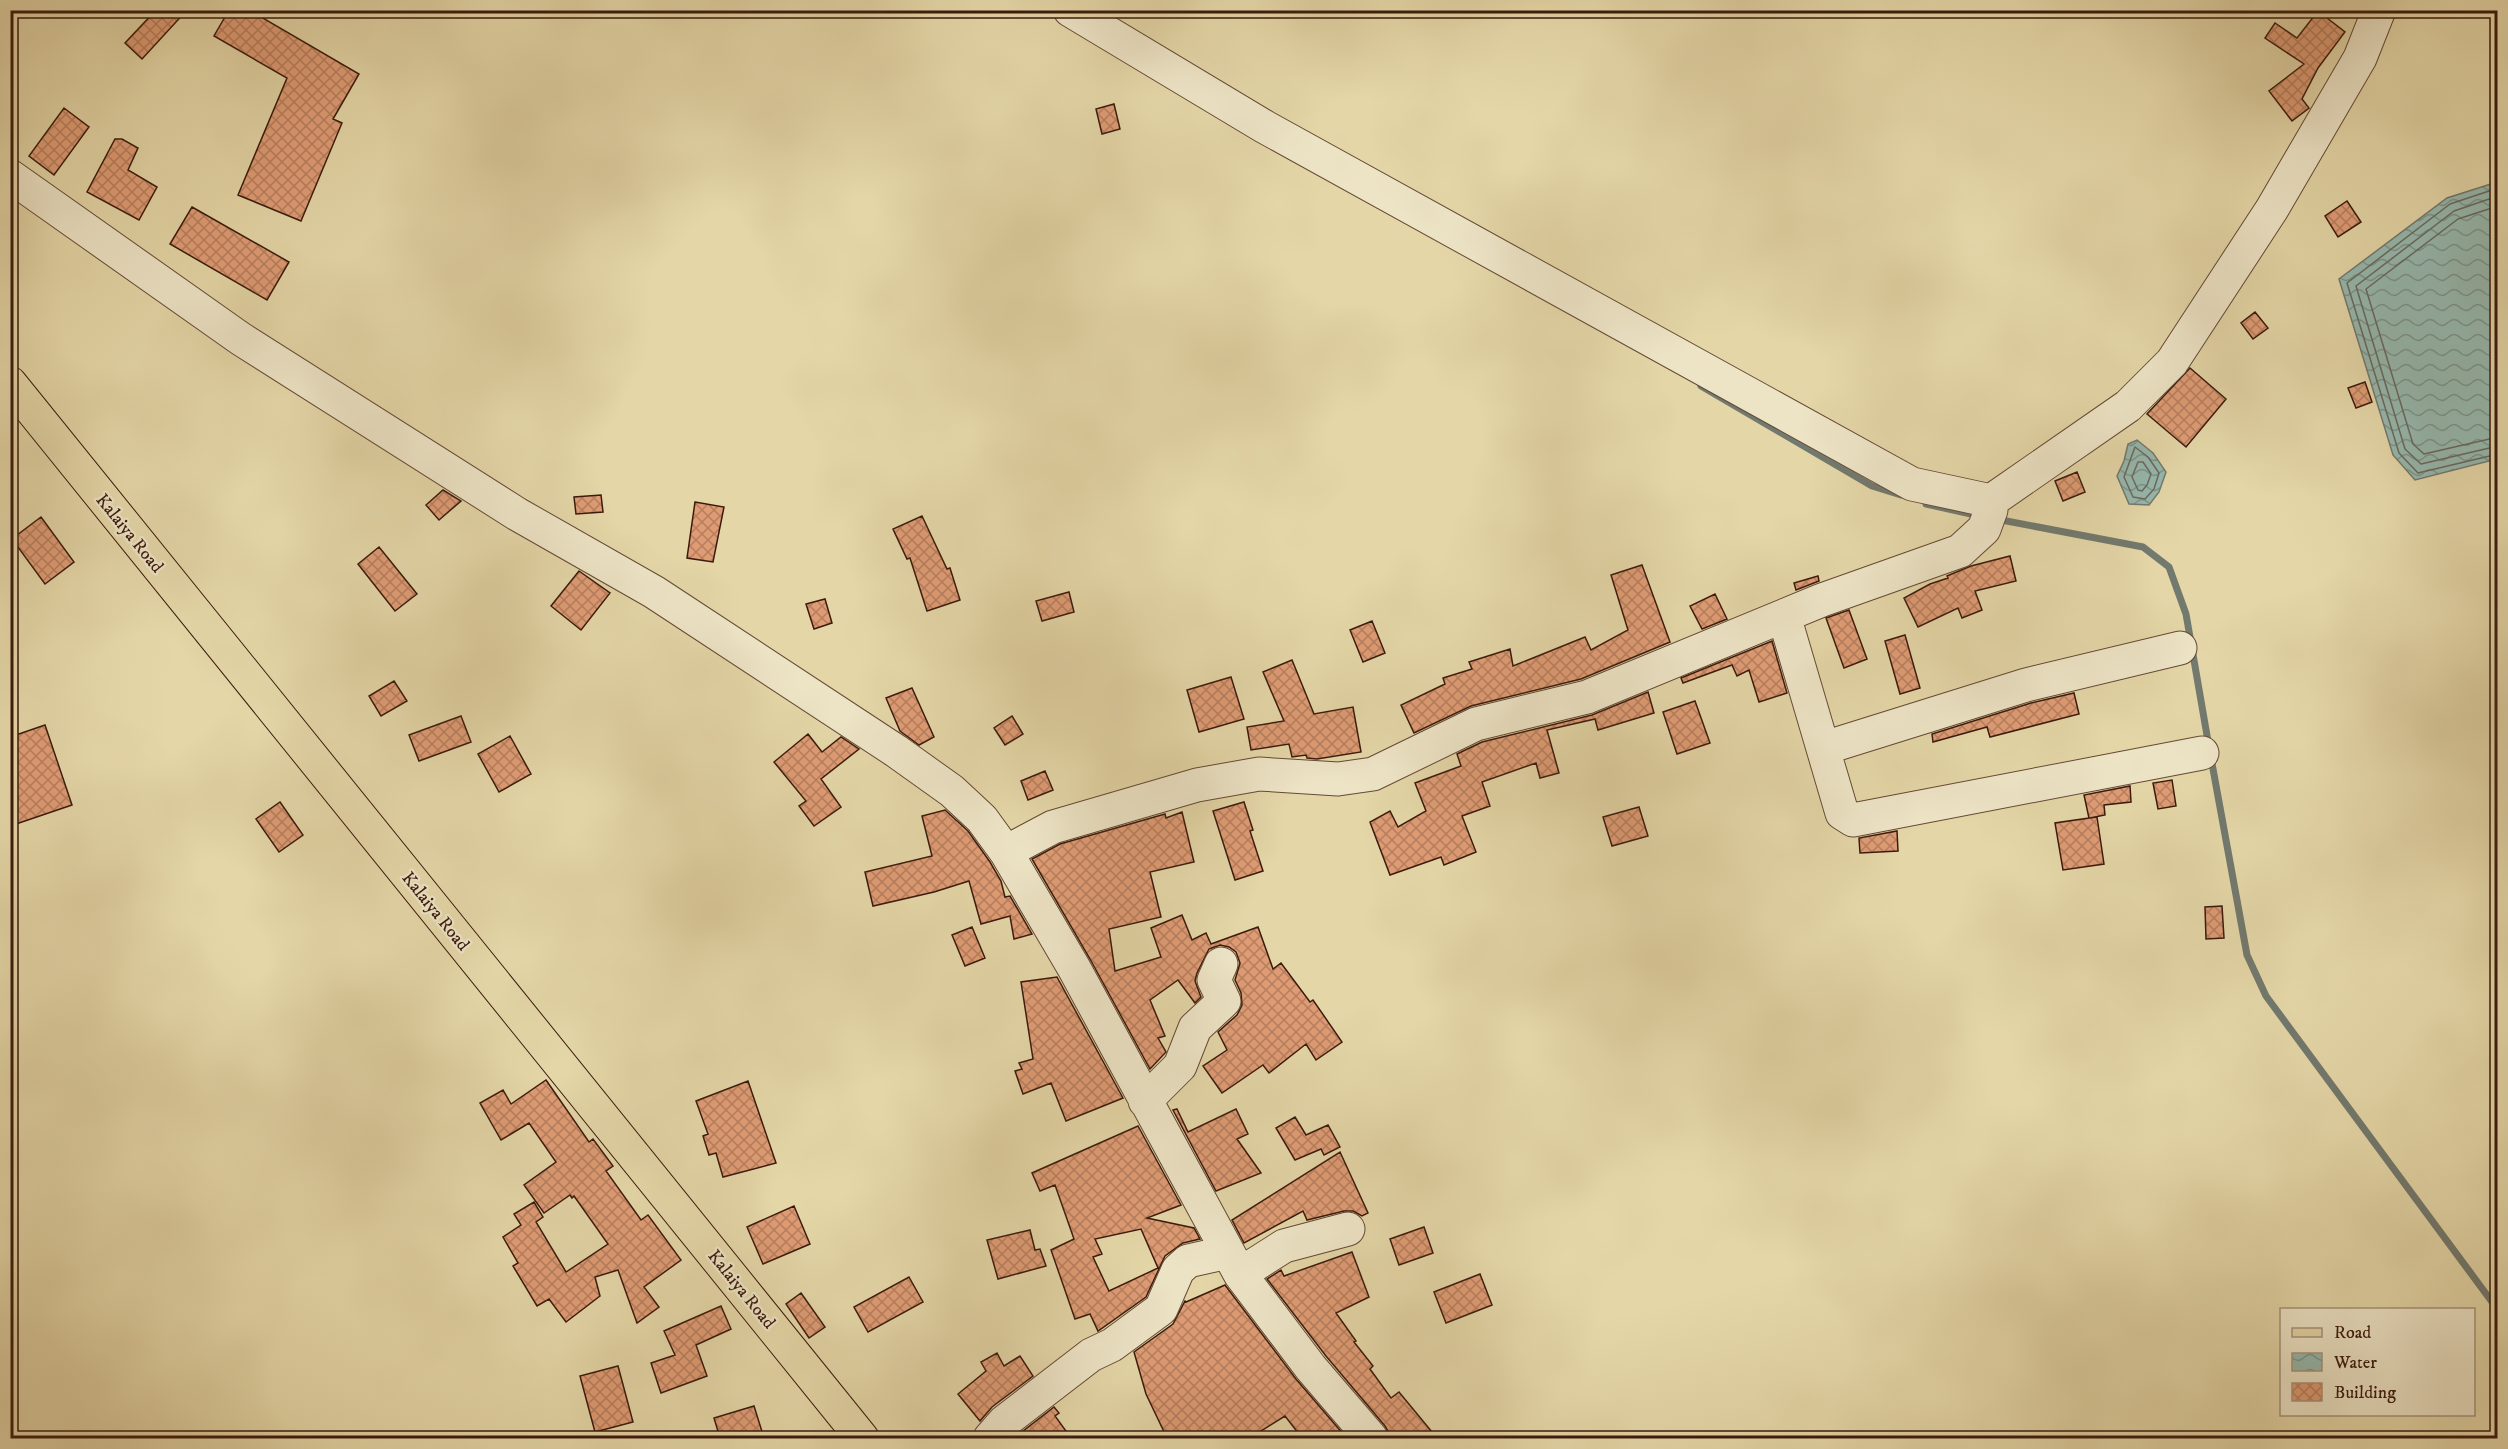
<svg xmlns="http://www.w3.org/2000/svg" width="2508" height="1449" viewBox="0 0 2508 1449" font-family="'IM FELL DW Pica',serif">
<defs>
<pattern id="water-waves" width="16" height="10" patternUnits="userSpaceOnUse" patternTransform="scale(1.5)"><rect width="16" height="10" fill="#96b8ae"/><path d="M0 5q4-4 8 0t8 0" fill="none" stroke="#7c958c"/></pattern>
<pattern id="building-cross-hatch" width="8" height="8" patternUnits="userSpaceOnUse" patternTransform="scale(1.5)"><rect width="8" height="8" fill="#df9c74"/><path d="M0 0l8 8M0 8l8-8" fill="none" stroke="#b67e5e"/></pattern>
</defs>
<rect width="100%" height="100%" fill="#e4d6a7"/>
<filter id="stains"><feTurbulence type="fractalNoise" baseFrequency=".00333" numOctaves="4"/><feColorMatrix values="0 0 0 0 .2 0 0 0 0 .09 0 0 0 0 .02 0 0 0 .5 -.17"/></filter>
<radialGradient id="worn" r=".72"><stop offset=".6" stop-color="#630" stop-opacity="0"/><stop offset="1" stop-color="#630" stop-opacity=".3"/></radialGradient>
<path fill="url(#water-waves)" stroke="#72796e" stroke-width="1.5" d="M 2497,182 L 2497,459 L 2415,480 L 2393,455 L 2339,279 L 2447,198 Z
M 2137,440 L 2153,453 L 2166,472 L 2159,492 L 2149,505 L 2129,504 L 2117,476 L 2124,461 L 2128,444 Z"/>
<g fill="none" stroke-linecap="round" stroke-linejoin="round">
<path stroke="#68695e" stroke-width="1.5" d="M 2498,188 L 2450,204 L 2347,283 L 2399,453 L 2418,473 L 2498,454
M 2498,196 L 2454,211 L 2356,286 L 2405,449 L 2421,464 L 2498,446
M 2498,206 L 2458,219 L 2366,289 L 2413,444 L 2424,454 L 2498,437
M 2135,447 L 2148,457 L 2159,473 L 2154,489 L 2145,499 L 2133,497 L 2124,477 Z
M 2138,462 L 2143,462 L 2151,474 L 2147,485 L 2142,491 L 2138,490 L 2132,477 Z"/>
<path stroke="#72796e" stroke-width="7" d="M 1701,386 L 1872,486 L 1901,495
M 1926,504 L 1980,516
M 1996,519 L 2143,547 L 2169,567 L 2186,614 L 2209,747
M 2211,758 L 2247,955 L 2266,996 L 2498,1310"/>
</g>
<path fill="url(#building-cross-hatch)" stroke="#3b1a0d" stroke-width="1.5" fill-rule="evenodd" d="M 156,10 L 187,10 L 142,59 L 125,43 Z
M 229,10 L 249,10 L 359,74 L 333,119 L 342,123 L 301,221 L 238,195 L 287,78 L 214,36 Z
M 2318,11 L 2345,32 L 2318,68 L 2302,99 L 2309,108 L 2292,121 L 2269,91 L 2304,64 L 2265,38 L 2275,23 L 2297,38 Z
M 1114,104 L 1120,129 L 1102,134 L 1096,109 Z
M 64,108 L 89,127 L 54,175 L 29,156 Z
M 115,139 L 122,139 L 138,148 L 128,170 L 157,187 L 139,220 L 87,192 Z
M 2347,201 L 2361,222 L 2338,237 L 2325,216 Z
M 192,207 L 289,262 L 267,300 L 170,244 Z
M 2255,312 L 2268,328 L 2253,339 L 2241,323 Z
M 2190,368 L 2226,399 L 2186,447 L 2147,414 Z
M 2365,382 L 2372,402 L 2356,408 L 2348,388 Z
M 2077,472 L 2085,492 L 2063,501 L 2055,481 Z
M 443,490 L 461,501 L 439,520 L 426,505 Z
M 601,495 L 603,512 L 576,514 L 574,497 Z
M 695,502 L 724,507 L 713,562 L 687,558 Z
M 922,516 L 947,569 L 950,568 L 960,600 L 927,611 L 910,558 L 907,559 L 893,529 Z
M 41,517 L 74,562 L 45,584 L 12,539 Z
M 379,547 L 417,594 L 395,611 L 358,564 Z
M 2010,556 L 2016,581 L 1975,591 L 1982,610 L 1962,618 L 1958,608 L 1918,627 L 1904,598 L 1930,584 L 1948,578 L 1947,576 L 1971,566 Z
M 1642,565 L 1670,642 L 1581,679 L 1471,706 L 1414,733 L 1401,705 L 1445,684 L 1443,678 L 1472,669 L 1469,662 L 1510,649 L 1513,666 L 1585,637 L 1591,650 L 1628,630 L 1611,575 Z
M 579,571 L 610,593 L 581,630 L 551,606 Z
M 1818,576 L 1819,581 L 1796,590 L 1794,583 Z
M 1069,592 L 1074,612 L 1042,621 L 1036,601 Z
M 1715,594 L 1727,619 L 1702,629 L 1690,606 Z
M 825,599 L 832,623 L 814,629 L 806,604 Z
M 1849,610 L 1867,659 L 1844,668 L 1826,618 Z
M 1372,621 L 1385,653 L 1363,662 L 1350,630 Z
M 1905,635 L 1920,688 L 1900,694 L 1885,641 Z
M 1772,641 L 1787,693 L 1759,702 L 1749,670 L 1737,676 L 1732,665 L 1683,683 L 1681,678 Z
M 1292,660 L 1314,714 L 1353,707 L 1361,752 L 1317,759 L 1307,758 L 1306,755 L 1292,757 L 1289,744 L 1251,750 L 1247,727 L 1284,721 L 1263,672 Z
M 1231,677 L 1244,719 L 1199,732 L 1187,690 Z
M 394,681 L 407,701 L 381,716 L 369,696 Z
M 912,688 L 934,737 L 919,745 L 900,731 L 886,698 Z
M 1648,692 L 1654,713 L 1598,730 L 1595,719 L 1547,730 L 1559,773 L 1540,778 L 1536,763 L 1482,782 L 1490,806 L 1462,816 L 1476,852 L 1444,865 L 1441,857 L 1390,875 L 1370,822 L 1390,811 L 1398,827 L 1426,811 L 1415,783 L 1461,766 L 1457,754 L 1482,742 L 1592,715 Z
M 2074,693 L 2079,714 L 1990,737 L 1987,727 L 1933,742 L 1932,734 L 2031,703 Z
M 1695,701 L 1710,743 L 1677,754 L 1663,712 Z
M 461,716 L 471,742 L 419,761 L 409,735 Z
M 1012,716 L 1023,734 L 1005,745 L 994,728 Z
M 45,725 L 72,805 L 16,824 L 10,807 L 10,737 Z
M 808,734 L 822,752 L 841,737 L 859,749 L 821,779 L 841,807 L 814,826 L 799,806 L 806,801 L 774,762 Z
M 510,736 L 531,774 L 499,792 L 478,754 Z
M 1045,771 L 1053,790 L 1028,800 L 1021,781 Z
M 2172,780 L 2176,806 L 2158,809 L 2153,783 Z
M 2130,786 L 2131,802 L 2104,805 L 2105,815 L 2090,818 L 2097,817 L 2104,864 L 2063,870 L 2055,823 L 2089,818 L 2084,795 Z
M 280,802 L 303,835 L 279,852 L 256,819 Z
M 1244,802 L 1253,830 L 1250,831 L 1263,871 L 1235,880 L 1213,811 Z
M 1639,807 L 1648,836 L 1612,846 L 1603,817 Z
M 945,810 L 968,831 L 990,862 L 1001,881 L 1005,897 L 1010,896 L 1032,934 L 1014,939 L 1010,916 L 981,924 L 969,881 L 934,892 L 873,906 L 865,872 L 932,856 L 922,816 Z
M 1182,812 L 1194,862 L 1150,872 L 1161,917 L 1109,929 L 1115,971 L 1161,957 L 1151,928 L 1182,915 L 1192,940 L 1206,933 L 1211,944 L 1258,927 L 1273,969 L 1281,963 L 1310,1002 L 1313,1000 L 1342,1042 L 1316,1060 L 1306,1044 L 1269,1073 L 1263,1065 L 1222,1093 L 1203,1066 L 1227,1050 L 1218,1032 L 1237,1015 L 1242,1005 L 1241,993 L 1235,980 L 1240,963 L 1236,952 L 1229,947 L 1220,945 L 1209,949 L 1197,973 L 1195,981 L 1201,997 L 1195,1003 L 1178,980 L 1150,1000 L 1165,1036 L 1158,1038 L 1166,1052 L 1150,1069 L 1090,959 L 1032,859 L 1060,844 L 1165,814 L 1166,818 Z
M 1897,831 L 1898,851 L 1860,853 L 1859,838 Z
M 2222,906 L 2224,938 L 2206,939 L 2205,907 Z
M 972,927 L 985,958 L 965,966 L 952,935 Z
M 1057,977 L 1123,1098 L 1066,1121 L 1051,1083 L 1023,1094 L 1015,1071 L 1022,1069 L 1019,1063 L 1033,1059 L 1021,982 Z
M 546,1080 L 589,1142 L 593,1139 L 613,1166 L 606,1171 L 641,1220 L 648,1215 L 681,1260 L 644,1287 L 659,1307 L 637,1323 L 618,1270 L 595,1277 L 600,1296 L 566,1322 L 549,1299 L 537,1306 L 513,1266 L 518,1263 L 503,1237 L 521,1225 L 514,1214 L 534,1202 L 543,1217 L 536,1222 L 566,1272 L 608,1244 L 574,1196 L 572,1198 L 570,1195 L 544,1213 L 524,1185 L 556,1162 L 529,1123 L 501,1140 L 480,1103 L 503,1090 L 511,1104 Z
M 748,1081 L 776,1163 L 723,1177 L 716,1153 L 709,1155 L 703,1136 L 708,1134 L 696,1101 Z
M 1177,1109 L 1188,1132 L 1236,1109 L 1248,1134 L 1237,1139 L 1261,1173 L 1216,1191 L 1173,1110 Z
M 1295,1117 L 1306,1135 L 1328,1125 L 1340,1147 L 1324,1155 L 1321,1149 L 1295,1160 L 1276,1128 Z
M 1138,1126 L 1181,1205 L 1147,1218 L 1194,1228 L 1200,1239 L 1183,1243 L 1165,1256 L 1146,1297 L 1098,1331 L 1090,1314 L 1075,1319 L 1051,1250 L 1074,1239 L 1055,1185 L 1040,1191 L 1032,1173 ZM 1141,1229 L 1158,1268 L 1109,1291 L 1093,1257 L 1102,1254 L 1095,1239 Z
M 1340,1152 L 1368,1213 L 1362,1216 L 1353,1211 L 1344,1211 L 1307,1220 L 1303,1211 L 1244,1243 L 1232,1220 Z
M 794,1206 L 810,1244 L 763,1264 L 747,1227 Z
M 1424,1227 L 1433,1253 L 1399,1265 L 1390,1239 Z
M 1030,1230 L 1035,1250 L 1040,1249 L 1046,1266 L 998,1279 L 987,1240 Z
M 1352,1252 L 1369,1297 L 1336,1313 L 1356,1341 L 1354,1342 L 1373,1366 L 1370,1369 L 1391,1398 L 1399,1392 L 1437,1438 L 1392,1438 L 1385,1426 L 1326,1356 L 1267,1279 L 1281,1270 L 1284,1276 Z
M 1480,1274 L 1492,1305 L 1446,1323 L 1434,1292 Z
M 909,1277 L 923,1302 L 868,1332 L 854,1307 Z
M 1225,1285 L 1296,1379 L 1344,1435 L 1340,1438 L 1302,1438 L 1285,1416 L 1250,1438 L 1167,1438 L 1146,1394 L 1134,1352 L 1173,1324 L 1185,1301 L 1186,1302 Z
M 801,1293 L 825,1327 L 809,1338 L 786,1304 Z
M 721,1306 L 731,1329 L 696,1345 L 707,1376 L 661,1393 L 651,1363 L 675,1355 L 664,1331 Z
M 997,1353 L 1004,1366 L 1020,1356 L 1033,1376 L 992,1407 L 980,1421 L 958,1394 L 986,1371 L 981,1362 Z
M 618,1366 L 633,1422 L 595,1432 L 580,1376 Z
M 754,1406 L 764,1438 L 720,1438 L 714,1418 Z
M 1054,1407 L 1059,1413 L 1055,1416 L 1071,1438 L 1014,1438 Z"/>
<g fill="none" stroke-linecap="round" stroke-linejoin="round">
<defs>
<path id="minor" d="M 1070,10 L 1265,127 L 1912,484 L 1991,501 L 2128,406 L 2172,362 L 2272,209 L 2360,58 L 2379,10
M 10,176 L 241,339 L 517,514 L 654,592 L 896,751 L 952,791 L 982,819 L 1006,852 L 1074,968 L 1240,1274 L 1311,1368 L 1371,1438
M 1784,616 L 1842,813 L 1853,820 L 2202,753
M 1822,742 L 1834,745 L 2026,685 L 2180,648
M 1006,852 L 1053,827 L 1197,785 L 1259,774 L 1338,779 L 1373,774 L 1476,724 L 1587,697 L 1822,600 L 1960,551 L 1984,529 L 1991,510 L 1991,501
M 1145,1101 L 1180,1066 L 1195,1028 L 1224,1001 L 1214,980 L 1221,964
M 1240,1274 L 1284,1246 L 1348,1229
M 990,1438 L 1004,1422 L 1091,1355 L 1112,1345 L 1161,1309 L 1178,1270 L 1188,1261 L 1228,1252"/>
<path id="major" d="M 10,383 L 862,1438"/>
</defs>
<use href="#minor" stroke="#654934" stroke-width="35"/>
<use href="#major" stroke="#3b1a0d" stroke-width="35"/>
<use href="#minor" stroke="#ede4c6" stroke-width="33"/>
<use href="#major" stroke="#e4d6a7" stroke-width="33"/>
</g>
<g text-anchor="middle" stroke-width="4.5" stroke-linejoin="round" paint-order="stroke">
<g font-size="18" fill="#3b1a0d" stroke="#ede4c6">
<text transform="translate(130 533) rotate(51)" y="6">Kalaiya Road</text>
<text transform="translate(436 911) rotate(51)" y="6">Kalaiya Road</text>
<text transform="translate(742 1289) rotate(51)" y="6">Kalaiya Road</text>
</g>
</g>
<rect width="2508" height="1449" fill="none" stroke="#e4d6a7" stroke-width="36"/>
<rect x="12" y="12" width="2484" height="1425" fill="none" stroke="#3b1a0d" stroke-width="3"/>
<rect x="18" y="18" width="2472" height="1413" fill="none" stroke="#3b1a0d" stroke-width="1.5"/>
<rect x="2280" y="1308" width="195" height="108" fill="#ede4c6" stroke="#a6937c" stroke-width="1.5"/>
<rect x="2292" y="1328" width="30" height="9" fill="#e4d6a7" stroke="#a6937c" stroke-width="1.5"/>
<text x="2334" y="1338" font-size="18" fill="#3b1a0d">Road</text>
<rect x="2292" y="1353" width="30" height="18" fill="url(#water-waves)" stroke="#a6937c" stroke-width="1.5"/>
<text x="2334" y="1368" font-size="18" fill="#3b1a0d">Water</text>
<rect x="2292" y="1383" width="30" height="18" fill="url(#building-cross-hatch)" stroke="#a6937c" stroke-width="1.5"/>
<text x="2334" y="1398" font-size="18" fill="#3b1a0d">Building</text>
<rect width="100%" height="100%" filter="url(#stains)"/>
<rect width="100%" height="100%" fill="url(#worn)"/>
</svg>
